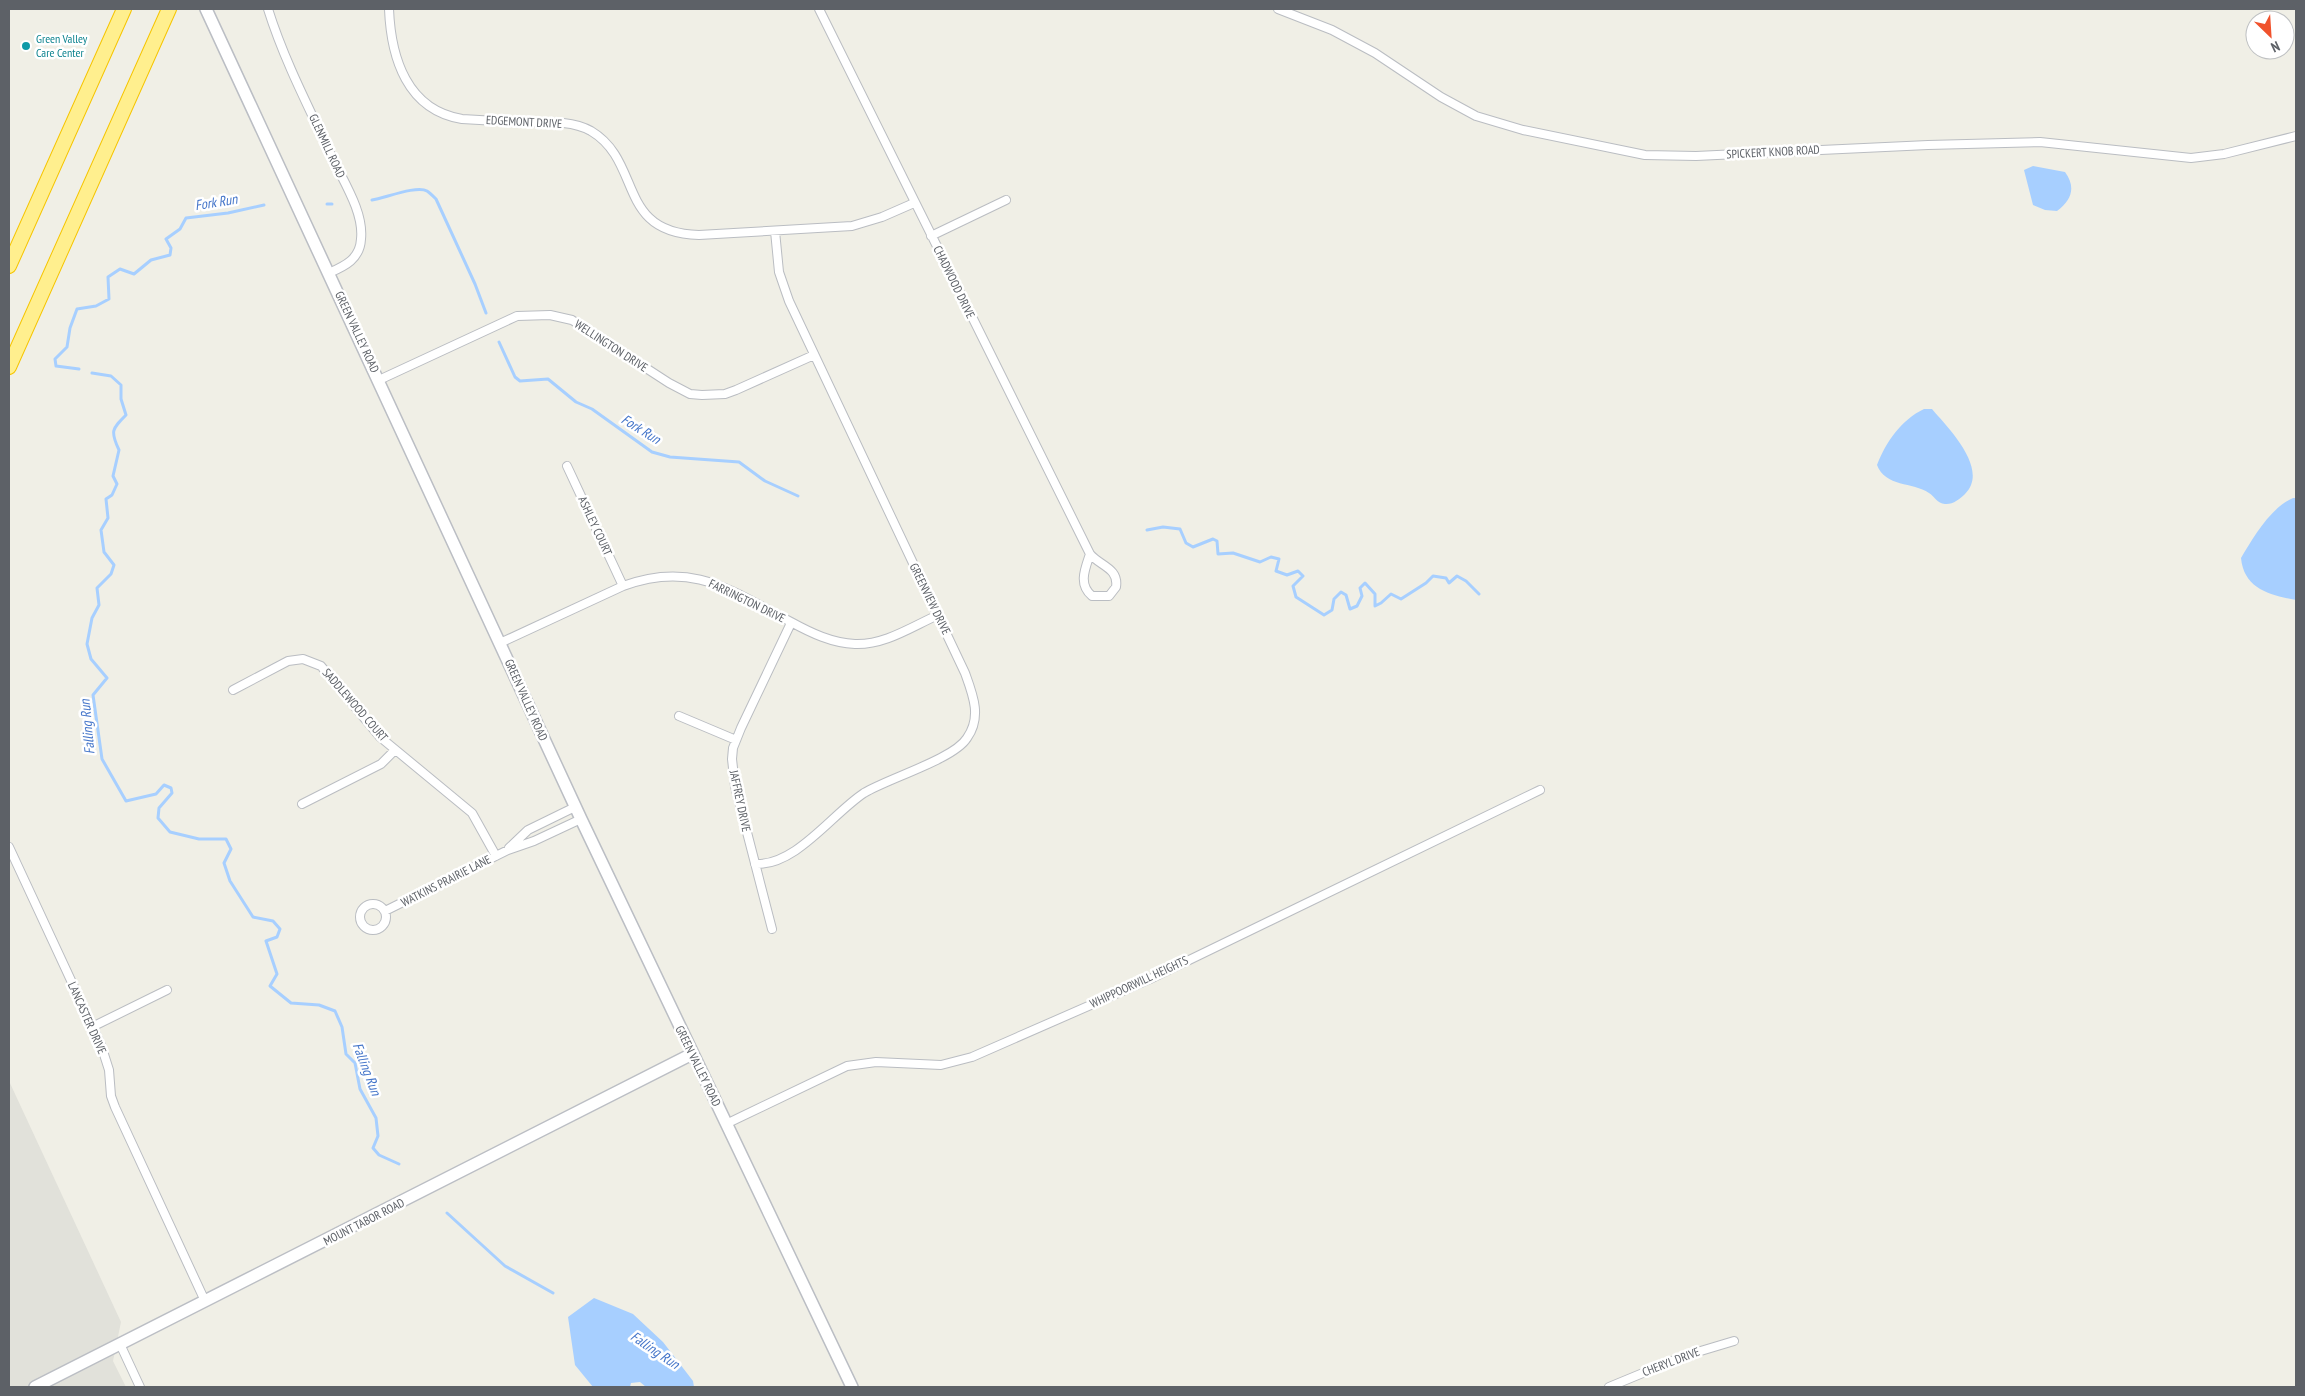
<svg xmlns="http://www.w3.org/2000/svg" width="2305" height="1396" viewBox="0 0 2305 1396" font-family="'PT Sans Narrow',sans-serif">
<rect width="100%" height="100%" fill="#f0efe6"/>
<path fill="#e1e1da" d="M 9,1081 L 121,1322 L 113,1361 L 126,1387 L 9,1387 Z"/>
<path fill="#a7cfff" d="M 2033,166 L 2065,172 C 2076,187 2072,200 2057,211 L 2045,210 L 2033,205 L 2024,170 Z
M 1924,409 L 1932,409 C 1948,428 1990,469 1965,494 C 1960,499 1952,505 1945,504 C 1937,503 1935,497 1929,493 C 1913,482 1885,487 1877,465 C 1886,442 1901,420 1924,409 Z
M 2293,498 L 2296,498 L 2296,600 C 2270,595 2244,589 2241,558 C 2253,538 2271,507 2293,498 Z
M 594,1298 L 633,1314 L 663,1342 L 693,1381 L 694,1387 L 646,1387 L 640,1382 L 631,1383 L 630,1387 L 593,1387 L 575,1365 L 568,1317 Z"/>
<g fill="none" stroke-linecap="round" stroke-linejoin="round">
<path stroke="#a7cfff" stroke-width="3" d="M 372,200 C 385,198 417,185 427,191 C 430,193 434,197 436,199 L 475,284 L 486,313
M 327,204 L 332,204
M 499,342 L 515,377 L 520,381 L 548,379 L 576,402 L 592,409 L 652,452 L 670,457 L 739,462 L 765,481 L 798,496
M 79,369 L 56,366 L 55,359 L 67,347 L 70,328 L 77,309 L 96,306 L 109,299 L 108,277 L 120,269 L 134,274 L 151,260 L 170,255 L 171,248 L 166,239 L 180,229 L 186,218 L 228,213 L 264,205
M 92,373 L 111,376 L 121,385 L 121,399 L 126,415 C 112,429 110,431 119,450 L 113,476 L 117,484 L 112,495 L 106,499 L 108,518 L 101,530 L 104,552 L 114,565 L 111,574 L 97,588 L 99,605 L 92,618 L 87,644 L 91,659 L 107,678 L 93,695 L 102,759 L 126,801 L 156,794 L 164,785 L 171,788 L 172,793 L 159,808 L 158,818 L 170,832 L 199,839 L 226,839 L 231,849 L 224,863 L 230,881 L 253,917 L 273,921 L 280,929 L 277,937 L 266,941 L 277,974 L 270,986 L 291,1003 L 319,1005 L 335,1011 L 342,1027 L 346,1054 L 355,1063 L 360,1089 L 376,1118 L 378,1136 L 373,1148 L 379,1155 L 399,1164
M 1147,530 L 1163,527 L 1180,529 L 1186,543 L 1193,547 L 1213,539 L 1217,541 L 1218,554 L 1233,553 L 1260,562 L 1271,557 L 1279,559 L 1276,571 L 1287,575 L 1298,571 L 1303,576 L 1293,586 L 1296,597 L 1324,615 L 1332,610 L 1334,599 L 1341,592 L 1346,595 L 1350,609 L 1357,606 L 1362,596 L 1360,588 L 1365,583 L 1375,594 L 1375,606 L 1381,603 L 1391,594 L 1401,599 L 1426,583 L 1433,576 L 1446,578 L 1449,583 L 1457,576 L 1466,581 L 1479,594
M 447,1213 L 505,1266 L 553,1293"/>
<defs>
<path id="street" d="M 268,9 C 284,60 309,108 332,157 C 343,181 364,212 361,239 C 360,259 345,266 329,273
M 389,9 C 391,58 407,110 462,119 C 480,120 498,121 516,122 C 540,123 569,119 591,131 C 643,162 616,233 699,235 L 852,226 L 882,217 L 914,203
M 819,9 L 1090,554
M 1278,9 L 1332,30 L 1375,53 L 1441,97 L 1476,116 L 1523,130 L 1645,155 L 1696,156 L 1928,145 L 2040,142 L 2191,158 L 2224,154 L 2296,136
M 931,236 L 1006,200
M 379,380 L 517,316 L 550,315 L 572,320 L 669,383 L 690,394 L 702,395 L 725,394 L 736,390 L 814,355
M 567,466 L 623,586
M 1090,554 C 1100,566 1119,568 1116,587 L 1109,596 L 1092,596 C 1078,584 1085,569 1090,554 Z
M 500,643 L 623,586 C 693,560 731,591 791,622 C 811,633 832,643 855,644 C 885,645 911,627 938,615
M 233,690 L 288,661 L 303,659 L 321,666 L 380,737 L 472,813 L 496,856
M 679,716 L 736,740
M 302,804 L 381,764 L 395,750
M 9,847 L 101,1045 L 109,1070 L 111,1096 L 115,1107 L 205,1301
M 509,848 L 528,830 L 575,807
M 755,864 C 796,866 832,814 864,793 C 889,778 954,759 967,738 C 982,717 973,695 965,673 L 789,301 L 779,272 L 775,231
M360 917a13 13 0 1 1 26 0a13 13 0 1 1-26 0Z
M 385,911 L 508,850 L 534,841 L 581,819
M 772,929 L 735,786 L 732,759 L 733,748 L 741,728 L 791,623
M 92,1027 L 167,990
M 726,1124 L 847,1066 L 876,1062 L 941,1065 L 972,1057 L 1150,979 L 1540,790
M 120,1344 L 140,1387
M 1609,1387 L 1684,1356 L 1734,1341"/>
<path id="secondary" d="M 206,9 L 581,819 L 852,1387
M 35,1387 L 692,1054"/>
<path id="highway" d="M 9,266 L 124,9
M 9,367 L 169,9"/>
</defs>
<use href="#street" stroke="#babdc2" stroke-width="10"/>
<use href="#secondary" stroke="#bbbec4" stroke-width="14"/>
<use href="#highway" stroke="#f6c500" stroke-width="16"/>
<use href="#street" stroke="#fff" stroke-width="8"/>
<use href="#secondary" stroke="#fff" stroke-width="11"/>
<use href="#highway" stroke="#ffef8e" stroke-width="14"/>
</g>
<circle fill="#0f9aa8" stroke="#fff" stroke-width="2" cx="26" cy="46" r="5"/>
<g text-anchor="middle" stroke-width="5" stroke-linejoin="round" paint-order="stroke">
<g font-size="12" fill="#0d838f" stroke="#fff" text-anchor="start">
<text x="36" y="43">Green Valley<tspan x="36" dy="14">Care Center</tspan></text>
</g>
<g font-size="12" fill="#5d6167" stroke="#fff">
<text transform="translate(524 122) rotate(3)" y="4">EDGEMONT DRIVE</text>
<text transform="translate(327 146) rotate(65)" y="4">GLENMILL ROAD</text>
<text transform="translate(1773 152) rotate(-3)" y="4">SPICKERT KNOB ROAD</text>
<text transform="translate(954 282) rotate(64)" y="4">CHADWOOD DRIVE</text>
<text transform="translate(357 332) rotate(65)" y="4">GREEN VALLEY ROAD</text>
<text transform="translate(611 346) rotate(33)" y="4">WELLINGTON DRIVE</text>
<text transform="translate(595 526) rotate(65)" y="4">ASHLEY COURT</text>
<text transform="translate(930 599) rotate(64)" y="4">GREENVIEW DRIVE</text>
<text transform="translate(747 601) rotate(26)" y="4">FARRINGTON DRIVE</text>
<text transform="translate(526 700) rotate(66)" y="4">GREEN VALLEY ROAD</text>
<text transform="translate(355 705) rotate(49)" y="4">SADDLEWOOD COURT</text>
<text transform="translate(740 801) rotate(78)" y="4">JAFFREY DRIVE</text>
<text transform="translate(446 881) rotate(-27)" y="4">WATKINS PRAIRIE LANE</text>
<text transform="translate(1139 982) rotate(-25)" y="4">WHIPPOORWILL HEIGHTS</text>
<text transform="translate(87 1018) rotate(66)" y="4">LANCASTER DRIVE</text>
<text transform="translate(698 1066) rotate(64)" y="4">GREEN VALLEY ROAD</text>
<text transform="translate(364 1222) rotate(-27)" y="4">MOUNT TABOR ROAD</text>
<text transform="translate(1671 1362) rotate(-21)" y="4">CHERYL DRIVE</text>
</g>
<g font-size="14" font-style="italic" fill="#4475c9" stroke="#fff">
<text transform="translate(216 202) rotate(-9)" y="5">Fork Run</text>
<text transform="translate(641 429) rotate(32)" y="5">Fork Run</text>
<text transform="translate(87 727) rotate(-95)" y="5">Falling Run</text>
<text transform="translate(367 1069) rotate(69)" y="5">Falling Run</text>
<text transform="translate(655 1350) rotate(34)" y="5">Falling Run</text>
</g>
</g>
<rect width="2305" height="1396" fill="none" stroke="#5d6167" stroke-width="20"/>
<g transform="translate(2270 35) rotate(155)"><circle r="24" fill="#ffffff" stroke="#bec0c2"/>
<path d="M0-4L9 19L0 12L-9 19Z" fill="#f0522c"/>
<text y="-8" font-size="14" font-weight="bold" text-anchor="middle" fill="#5d6167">N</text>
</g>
</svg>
